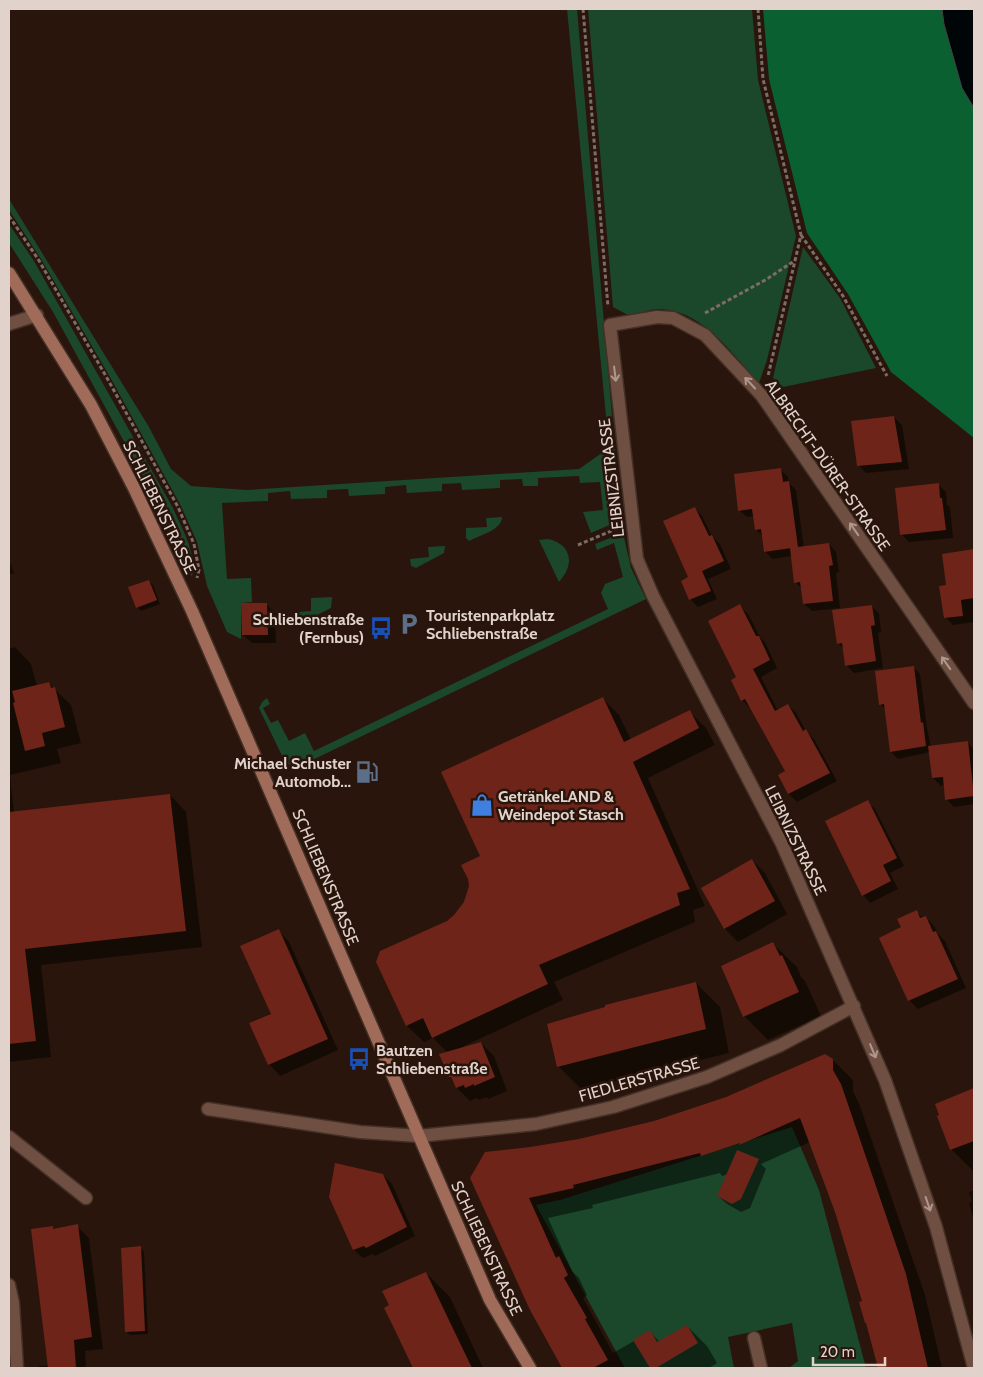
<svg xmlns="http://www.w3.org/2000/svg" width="983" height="1377" viewBox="0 0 983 1377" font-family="Cabin,sans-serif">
<rect width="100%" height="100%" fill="#29150b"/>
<path fill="#1b472a" d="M 567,9 L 577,9 L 621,520 L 591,533 L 583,512 L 603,510 L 600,482 L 580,483 L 579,476 L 538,478 L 538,486 L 523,486 L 522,479 L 500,480 L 500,488 L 462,490 L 461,483 L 442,484 L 442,491 L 407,493 L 406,485 L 385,487 L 385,494 L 349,496 L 348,489 L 327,490 L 327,498 L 291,499 L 290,491 L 268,493 L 268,501 L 222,503 L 227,579 L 251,578 L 252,602 L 241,603 L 241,639 L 227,632 L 207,586 L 197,542 L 181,506 L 110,377 L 41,259 L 9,210 L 9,199 L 149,427 L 171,469 L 191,486 L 247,490 L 579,469 L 609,448 Z
M 588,9 L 752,9 L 758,80 L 796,236 L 767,360 L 759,383 C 732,354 704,311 660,309 C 650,308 636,316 626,314 C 622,312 617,309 613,307 Z
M 9,224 L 34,261 L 173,508 C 182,529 197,553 192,577 L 155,498 L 93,385 L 53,312 L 9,243 Z
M 803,247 L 840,298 L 876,368 L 783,387 L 773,378 Z
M 502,517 C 502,530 480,535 469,541 L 466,538 L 466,528 L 487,527 L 486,518 Z
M 623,533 L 631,568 L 646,599 L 302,765 L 292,766 L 285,762 L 259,708 L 262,702 L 267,698 L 270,704 L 263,708 L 271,723 L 278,720 L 289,741 L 305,733 L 314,751 L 608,609 L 601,593 L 605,584 L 623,577 L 614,543 L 597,550 L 595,544 Z
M 548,539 C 572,544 575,565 559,582 L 539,540 Z
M 445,546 L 444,553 L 416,568 L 411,566 L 410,559 L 429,557 L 428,547 Z
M 332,597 L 331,608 L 305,621 L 299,619 L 296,612 L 311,611 L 311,598 Z
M 792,1127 L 819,1190 L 866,1368 L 789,1368 L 798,1361 L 792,1323 L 728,1337 L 734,1368 L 625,1368 L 536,1205 L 560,1200 Z"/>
<path fill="#0a6031" d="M 763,9 L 942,9 L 944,24 L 962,88 L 974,108 L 974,438 L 891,372 L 848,294 L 807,233 L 769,79 Z"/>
<path fill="#000508" stroke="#444343" d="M 942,9 L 974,9 L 974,108 L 962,88 L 944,24 Z"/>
<path fill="#0007" d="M 894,417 L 902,425 L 909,469 L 866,473 L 858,465 Z
M 780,469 L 788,477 L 789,483 L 796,490 L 804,548 L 829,544 L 836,552 L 839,572 L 836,573 L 840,608 L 812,611 L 804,604 L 803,590 L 796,583 L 792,556 L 772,559 L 765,551 L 763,536 L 756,530 L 755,516 L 747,517 L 739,510 Z
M 938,484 L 946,492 L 947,505 L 950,507 L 953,538 L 909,542 L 901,534 Z
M 695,508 L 702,516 L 712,536 L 720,544 L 731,569 L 708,579 L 717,599 L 698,607 L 691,600 L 682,581 L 690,578 Z
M 974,551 L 974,622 L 953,625 L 945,617 L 947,586 L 943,555 Z
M 9,559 L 14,573 L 9,575 Z
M 149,581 L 153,585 L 160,604 L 141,611 L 137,607 Z
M 266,604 L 275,613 L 276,643 L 252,643 L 243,635 Z
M 740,606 L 748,614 L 760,637 L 765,642 L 777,668 L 761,677 L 778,711 L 788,705 L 796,713 L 806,731 L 814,739 L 837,781 L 797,802 L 789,794 L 779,776 L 787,772 L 750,708 L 742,700 L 738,677 Z
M 871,606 L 879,613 L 881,632 L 878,633 L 883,668 L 854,673 L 846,665 L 844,649 L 838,643 Z
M 15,647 L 31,664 L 37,686 L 48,683 L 71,705 L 81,743 L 57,749 L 61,763 L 10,775 L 14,813 L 170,795 L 186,812 L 202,947 L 41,965 L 51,1057 L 9,1062 L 9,649 Z
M 914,668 L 920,674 L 927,728 L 931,747 L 967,742 L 974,749 L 974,804 L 954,807 L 946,799 L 945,785 L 941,786 L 933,778 L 930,752 L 898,759 L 891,752 L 886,710 L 880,704 Z
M 603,699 L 619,715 L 631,740 L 690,712 L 706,728 L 715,745 L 648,778 L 705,906 L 693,910 L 695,922 L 554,982 L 563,1000 L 464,1046 L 465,1048 L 481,1043 L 494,1056 L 507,1091 L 488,1099 L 487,1097 L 479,1100 L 476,1098 L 470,1101 L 457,1088 L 450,1077 L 448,1053 L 433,1038 L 424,1042 L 407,1026 L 377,962 L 455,916 L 465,902 L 482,857 Z
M 867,802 L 875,809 L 904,866 L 890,873 L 898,889 L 870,903 L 863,895 Z
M 752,860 L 765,873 L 787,914 L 738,942 L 725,929 L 703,888 Z
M 917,912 L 923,918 L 926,917 L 934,926 L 938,934 L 945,941 L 966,988 L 918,1009 L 909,1000 L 902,928 Z
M 278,930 L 289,942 L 338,1050 L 280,1076 L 269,1064 Z
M 773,944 L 797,967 L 801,977 L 805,981 L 821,1016 L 768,1040 L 744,1016 Z
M 696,983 L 720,1007 L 729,1053 L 582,1090 L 558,1066 Z
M 833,1060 L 853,1080 L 853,1091 L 860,1106 L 925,1295 L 942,1368 L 880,1368 L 864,1302 L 836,1212 L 810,1142 L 761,1164 L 766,1169 L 750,1208 L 741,1212 L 727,1204 L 718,1196 L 728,1174 L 722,1176 L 720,1173 L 592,1205 L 593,1208 L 548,1218 L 572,1271 L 579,1278 L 587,1295 L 583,1298 L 613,1353 L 650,1332 L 660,1342 L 687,1326 L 707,1346 L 717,1363 L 709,1368 L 563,1368 L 554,1353 L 471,1178 L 579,1140 L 654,1122 Z
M 973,1090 L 974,1091 L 974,1172 L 951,1149 Z
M 383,1175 L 392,1184 L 415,1236 L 375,1256 L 373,1254 L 363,1258 L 354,1250 L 330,1197 Z
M 974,1190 L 974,1221 L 969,1203 L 972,1202 L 969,1192 Z
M 77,1226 L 89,1238 L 103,1349 L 85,1351 L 86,1368 L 39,1368 L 39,1366 L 49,1366 L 52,1228 L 55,1230 Z
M 140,1248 L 144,1252 L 148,1334 L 130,1335 L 126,1331 Z
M 426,1273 L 450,1297 L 483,1368 L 415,1368 L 386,1308 Z"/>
<path fill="#6f2419" d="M 894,416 L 902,462 L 857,466 L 851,421 Z
M 781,468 L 783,482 L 789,481 L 798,547 L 764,552 L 761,529 L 755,530 L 752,509 L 738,511 L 734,474 Z
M 939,483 L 940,498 L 942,498 L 946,530 L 900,535 L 895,488 Z
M 695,507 L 709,536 L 712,535 L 724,561 L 702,571 L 711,591 L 689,600 L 681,581 L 688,577 L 663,521 Z
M 829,543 L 833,565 L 829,566 L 833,601 L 803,604 L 800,582 L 794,583 L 790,548 Z
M 974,549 L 974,598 L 961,600 L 963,616 L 944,618 L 939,586 L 946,585 L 942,554 Z
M 149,580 L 157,600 L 136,608 L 128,587 Z
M 241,603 L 267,603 L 268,635 L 242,635 Z
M 740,604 L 756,636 L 759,636 L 770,660 L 753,669 L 775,711 L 788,704 L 803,731 L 806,729 L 830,773 L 788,794 L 778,775 L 785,771 L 745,699 L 741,701 L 731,680 L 736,677 L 708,621 Z
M 872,605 L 875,625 L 871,626 L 876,661 L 845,666 L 842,643 L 837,644 L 832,610 Z
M 914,666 L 921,723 L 923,722 L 926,746 L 890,752 L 884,704 L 879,705 L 875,671 Z
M 49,682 L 51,688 L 55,687 L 65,727 L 42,733 L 45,746 L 25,751 L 13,703 L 15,702 L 12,691 Z
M 603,697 L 624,742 L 690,710 L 699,728 L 633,762 L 690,889 L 677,893 L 680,905 L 539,965 L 548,984 L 432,1038 L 423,1018 L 406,1026 L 376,962 L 380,951 L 447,921 L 454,915 L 464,902 L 469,886 L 468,879 L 461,865 L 480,856 L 441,772 Z
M 968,741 L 974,796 L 945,800 L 943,777 L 932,778 L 928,746 Z
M 170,794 L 186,931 L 25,949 L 36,1041 L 9,1044 L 9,812 Z
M 868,800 L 897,858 L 883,865 L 891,881 L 862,896 L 825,821 Z
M 752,859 L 775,901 L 724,929 L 701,888 Z
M 917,910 L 920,918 L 926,916 L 933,932 L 936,931 L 958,979 L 908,1001 L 879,938 L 901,927 L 897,919 Z
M 279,929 L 328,1039 L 268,1065 L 249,1023 L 271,1014 L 240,946 Z
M 773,942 L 780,956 L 782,955 L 799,992 L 743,1017 L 721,966 Z
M 696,982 L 706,1029 L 557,1067 L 547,1024 L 605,1007 L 605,1005 Z
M 481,1042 L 495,1077 L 474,1086 L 474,1084 L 465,1088 L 464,1085 L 456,1088 L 451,1077 L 449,1077 L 439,1054 Z
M 825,1054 L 833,1059 L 833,1070 L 841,1084 L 906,1274 L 928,1368 L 878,1368 L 866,1323 L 865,1323 L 859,1302 L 862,1301 L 835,1212 L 800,1118 L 739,1145 L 740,1143 L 701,1156 L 700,1153 L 573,1185 L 574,1188 L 529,1198 L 556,1258 L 559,1256 L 568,1275 L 564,1278 L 587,1318 L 585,1319 L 608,1360 L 593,1368 L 562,1368 L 530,1310 L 470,1178 L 485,1152 L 530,1147 L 579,1139 L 654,1121 L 726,1097 Z
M 974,1088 L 974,1141 L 950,1150 L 937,1116 L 939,1115 L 935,1104 Z
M 737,1150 L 759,1159 L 741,1199 L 732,1204 L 717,1196 Z
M 335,1163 L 383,1174 L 407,1227 L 366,1248 L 364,1246 L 353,1250 L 329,1197 Z
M 78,1224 L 92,1337 L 74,1340 L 76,1368 L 48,1368 L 31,1229 L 53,1226 L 53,1229 Z
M 141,1246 L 145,1331 L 125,1332 L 121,1248 Z
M 426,1272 L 446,1314 L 472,1368 L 413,1368 L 392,1324 L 384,1308 L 389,1305 L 382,1291 Z
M 687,1325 L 698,1343 L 656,1368 L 650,1368 L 633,1340 L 650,1330 L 657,1342 Z"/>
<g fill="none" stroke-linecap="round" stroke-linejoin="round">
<defs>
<path id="service" d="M 208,1109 L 360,1132 L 419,1136
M 9,1285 L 13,1303 L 17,1368
M 754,1338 L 761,1368"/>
<path id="minor" d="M 9,324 L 37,315
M 419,1136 L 536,1124 L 613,1107 L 707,1077 L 781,1045 L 854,1006
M 9,1137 L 86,1198
M 974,1368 L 936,1227 L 885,1080 L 782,844 L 653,596 L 637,559 L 610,325 L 657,317 L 673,318 L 705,335 L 762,396 L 974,703"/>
<path id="secondary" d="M 9,273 L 91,405 L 134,488 L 192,611 L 490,1300 L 530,1368"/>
</defs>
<use href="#service" stroke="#433026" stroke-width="15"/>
<use href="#minor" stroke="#433026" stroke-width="15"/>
<use href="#secondary" stroke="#433026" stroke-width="15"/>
<path stroke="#7e6d64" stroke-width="3" stroke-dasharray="4 2.5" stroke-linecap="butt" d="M 583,9 L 608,307
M 758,9 L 763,79 L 801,235 L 768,376
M 9,216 L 38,259 L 107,378 L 178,507 L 194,544 L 199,570 L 197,578
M 801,235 L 843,296 L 887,376
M 705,313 L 767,279 L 794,261
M 578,545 L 616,529"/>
<use href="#service" stroke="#704f43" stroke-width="12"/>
<use href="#minor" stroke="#704f43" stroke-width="12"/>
<use href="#secondary" stroke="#a06b59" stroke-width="12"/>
</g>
<defs><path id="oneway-shaft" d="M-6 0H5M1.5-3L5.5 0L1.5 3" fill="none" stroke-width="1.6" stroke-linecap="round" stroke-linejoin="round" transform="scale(1.25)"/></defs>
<g stroke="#ae988e">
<use href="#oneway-shaft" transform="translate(615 374) rotate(83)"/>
<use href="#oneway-shaft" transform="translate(750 383) rotate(-133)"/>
<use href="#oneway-shaft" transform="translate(854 529) rotate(-125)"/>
<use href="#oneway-shaft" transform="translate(946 663) rotate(-125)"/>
<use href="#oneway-shaft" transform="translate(873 1051) rotate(67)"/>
<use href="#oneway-shaft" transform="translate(928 1204) rotate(71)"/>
</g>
<defs>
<symbol id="parking-bare" viewBox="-9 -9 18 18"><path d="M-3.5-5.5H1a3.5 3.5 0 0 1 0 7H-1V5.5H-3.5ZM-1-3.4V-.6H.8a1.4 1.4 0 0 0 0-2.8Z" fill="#5c6f8a" stroke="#29150b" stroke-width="2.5" paint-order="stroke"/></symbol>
<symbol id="bus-bare" viewBox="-9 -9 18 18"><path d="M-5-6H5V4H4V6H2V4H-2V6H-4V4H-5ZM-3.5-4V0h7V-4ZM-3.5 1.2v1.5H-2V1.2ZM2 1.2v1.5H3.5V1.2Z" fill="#1a4fb4" stroke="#29150b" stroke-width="2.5" paint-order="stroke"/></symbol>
<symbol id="fuel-bare" viewBox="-9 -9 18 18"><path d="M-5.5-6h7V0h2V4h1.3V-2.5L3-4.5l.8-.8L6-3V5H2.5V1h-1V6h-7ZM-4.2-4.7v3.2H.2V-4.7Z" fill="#5c6f8a" stroke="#29150b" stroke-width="2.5" paint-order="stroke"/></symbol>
<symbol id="shop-bare" viewBox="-9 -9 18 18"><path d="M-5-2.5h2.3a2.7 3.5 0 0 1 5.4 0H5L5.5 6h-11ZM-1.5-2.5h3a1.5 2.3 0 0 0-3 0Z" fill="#3f7fe0" stroke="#29150b" stroke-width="2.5" paint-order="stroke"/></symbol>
</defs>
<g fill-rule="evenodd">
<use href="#parking-bare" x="393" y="608" width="32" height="32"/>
<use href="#bus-bare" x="365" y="612" width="32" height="32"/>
<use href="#fuel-bare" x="351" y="756" width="32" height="32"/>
<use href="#shop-bare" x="466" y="789" width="32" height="32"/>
<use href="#bus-bare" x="343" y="1043" width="32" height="32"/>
</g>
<g text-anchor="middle" stroke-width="5" stroke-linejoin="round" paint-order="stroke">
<g font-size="16" fill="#e1d3cc" stroke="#29150b">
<text transform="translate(828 465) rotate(55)" y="6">ALBRECHT-DÜRER-STRASSE</text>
<text transform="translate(611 478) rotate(-97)" y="6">LEIBNIZSTRASSE</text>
<text transform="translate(160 507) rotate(64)" y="6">SCHLIEBENSTRASSE</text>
<text transform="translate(796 840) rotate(64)" y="6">LEIBNIZSTRASSE</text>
<text transform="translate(326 877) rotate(67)" y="6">SCHLIEBENSTRASSE</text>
<text transform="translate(639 1079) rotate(-16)" y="6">FIEDLERSTRASSE</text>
<text transform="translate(487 1248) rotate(65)" y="6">SCHLIEBENSTRASSE</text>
</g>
<g font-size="16" font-weight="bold" fill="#e1d3cc" stroke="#29150b" text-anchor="start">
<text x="426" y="621">Touristenparkplatz<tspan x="426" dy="18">Schliebenstraße</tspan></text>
<text x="364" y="625" text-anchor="end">Schliebenstraße<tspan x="364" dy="18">(Fernbus)</tspan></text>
<text x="351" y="769" text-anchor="end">Michael Schuster<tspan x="351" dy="18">Automob...</tspan></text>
<text x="498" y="802">GetränkeLAND &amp;<tspan x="498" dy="18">Weindepot Stasch</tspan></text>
<text x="376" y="1056">Bautzen<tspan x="376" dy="18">Schliebenstraße</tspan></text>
</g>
</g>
<rect width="983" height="1377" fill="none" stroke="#e1d3cc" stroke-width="20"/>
<path d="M813 1357v8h72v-8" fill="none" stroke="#e1d3cc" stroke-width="2.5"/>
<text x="820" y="1357" font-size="15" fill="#e1d3cc" stroke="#29150b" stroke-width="4" paint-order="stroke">20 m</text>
</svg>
